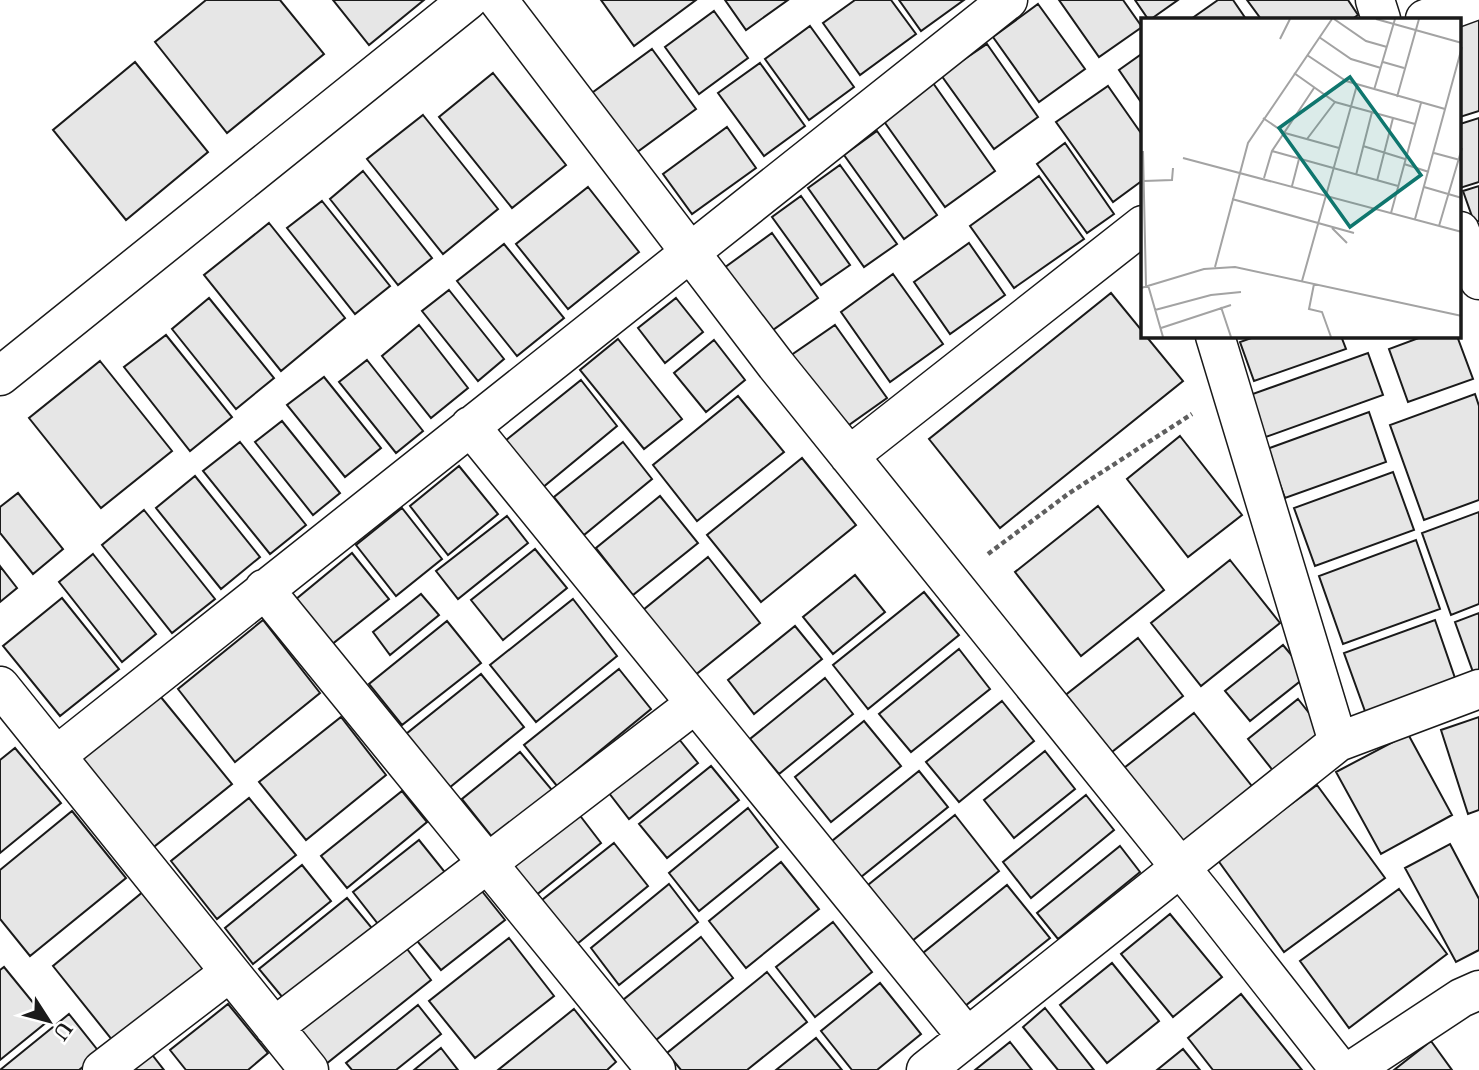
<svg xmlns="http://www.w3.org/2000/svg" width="1479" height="1070" viewBox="0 0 1479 1070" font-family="'Libre Baskerville',serif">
<rect width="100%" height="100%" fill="#fff"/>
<path fill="#e6e6e6" stroke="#1a1a1a" stroke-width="2" d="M 206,0 L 280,0 L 324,54 L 227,133 L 155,42 Z
M 333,0 L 424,0 L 369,45 Z
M 601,0 L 696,0 L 634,46 Z
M 725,0 L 788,0 L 746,30 Z
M 855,0 L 891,0 L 916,34 L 860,75 L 823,23 Z
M 899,0 L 964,0 L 921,31 Z
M 1059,0 L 1123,0 L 1142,27 L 1099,57 Z
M 1135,0 L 1178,0 L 1151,19 L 1148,19 Z
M 1218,0 L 1233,0 L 1246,19 L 1191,19 Z
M 1247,0 L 1348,0 L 1358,15 L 1352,19 L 1261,19 Z
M 1038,4 L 1085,69 L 1039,102 L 993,37 Z
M 1479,10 L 1479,111 L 1460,117 L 1460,19 Z
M 714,11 L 748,58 L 699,94 L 665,47 Z
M 810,26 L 854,87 L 809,120 L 765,59 Z
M 987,44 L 1038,117 L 994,149 L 941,75 Z
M 652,49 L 696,109 L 629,158 L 585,98 Z
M 1143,53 L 1143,105 L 1119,70 Z
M 135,62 L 208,152 L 126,220 L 53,130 Z
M 760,63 L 805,126 L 764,156 L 718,93 Z
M 493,73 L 566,165 L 512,208 L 439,117 Z
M 933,83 L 995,171 L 945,207 L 883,120 Z
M 1108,86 L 1143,136 L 1143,180 L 1113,202 L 1056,122 Z
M 423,115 L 498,209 L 443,254 L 367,159 Z
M 1479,118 L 1479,182 L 1460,188 L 1460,124 Z
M 727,127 L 756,168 L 692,214 L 663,174 Z
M 877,131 L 937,215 L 904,239 L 844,155 Z
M 1065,143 L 1114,214 L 1087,233 L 1037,164 Z
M 840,165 L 897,244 L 864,267 L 808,188 Z
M 363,171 L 432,258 L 398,285 L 330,199 Z
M 1039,176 L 1084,239 L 1014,288 L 970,226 Z
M 1479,186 L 1479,221 L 1474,222 L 1463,191 Z
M 588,187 L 639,252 L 568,309 L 516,244 Z
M 801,196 L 850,265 L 821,285 L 772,217 Z
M 322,201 L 390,286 L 355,314 L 287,228 Z
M 269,223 L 345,318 L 281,371 L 204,275 Z
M 772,233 L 818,298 L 770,332 L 724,268 Z
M 969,243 L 1005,295 L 950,334 L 914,282 Z
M 504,244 L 564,318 L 517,356 L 457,281 Z
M 893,274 L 943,344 L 890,382 L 841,312 Z
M 449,290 L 504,359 L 478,381 L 422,311 Z
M 1111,293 L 1143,332 L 1143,336 L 1146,336 L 1183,381 L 1000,528 L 929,439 Z
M 209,298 L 274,378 L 236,409 L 172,329 Z
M 676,298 L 703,332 L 665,363 L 638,328 Z
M 419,325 L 468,388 L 431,418 L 382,356 Z
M 835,325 L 887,398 L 839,432 L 787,358 Z
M 166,335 L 232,417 L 190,451 L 124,367 Z
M 1257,336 L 1341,336 L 1346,349 L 1254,381 L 1240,342 Z
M 1424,336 L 1457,336 L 1473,379 L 1408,402 L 1389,349 Z
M 618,339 L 682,419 L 644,449 L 580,370 Z
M 714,340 L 745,380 L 706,412 L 674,373 Z
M 1368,353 L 1383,395 L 1263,438 L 1247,396 Z
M 367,360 L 423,431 L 396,453 L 339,382 Z
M 100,361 L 172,451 L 101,508 L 29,418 Z
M 324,377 L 381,448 L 345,477 L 287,405 Z
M 581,380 L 617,426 L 542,488 L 505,441 Z
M 1475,394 L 1479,406 L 1479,500 L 1424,520 L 1390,425 Z
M 738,396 L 784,452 L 697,521 L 653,465 Z
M 1369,412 L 1386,462 L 1285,498 L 1267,449 Z
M 282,421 L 340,493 L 313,515 L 255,442 Z
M 1180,436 L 1242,515 L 1188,557 L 1127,479 Z
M 240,442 L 306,525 L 270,554 L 203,471 Z
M 623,442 L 652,479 L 584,535 L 554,497 Z
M 802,458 L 856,525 L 761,602 L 707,535 Z
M 459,466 L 498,514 L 448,555 L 410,506 Z
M 1393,472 L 1414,530 L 1315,566 L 1294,508 Z
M 195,476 L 260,557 L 221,589 L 156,508 Z
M 18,493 L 63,549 L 33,574 L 0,533 L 0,507 Z
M 660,496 L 698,543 L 633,595 L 596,548 Z
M 1098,506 L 1164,590 L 1081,656 L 1015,572 Z
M 402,508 L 442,559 L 396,596 L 356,545 Z
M 144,510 L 215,599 L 172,633 L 102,545 Z
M 1479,512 L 1479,604 L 1451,615 L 1422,533 Z
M 507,516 L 528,543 L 458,599 L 436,571 Z
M 1416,540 L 1440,609 L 1343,644 L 1319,576 Z
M 535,549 L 567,588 L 503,640 L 471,600 Z
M 352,553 L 389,599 L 331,645 L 295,600 Z
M 93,554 L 156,634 L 122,662 L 59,582 Z
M 708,557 L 760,623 L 689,680 L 637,615 Z
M 1230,560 L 1280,623 L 1201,686 L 1151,623 Z
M 0,566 L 17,588 L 0,602 Z
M 855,575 L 885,612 L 833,654 L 803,617 Z
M 924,592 L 959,635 L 868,709 L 833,665 Z
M 421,594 L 439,615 L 390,655 L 373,632 Z
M 62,598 L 119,669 L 60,716 L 3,646 Z
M 573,599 L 617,656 L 536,722 L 490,665 Z
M 1479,613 L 1479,670 L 1473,672 L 1455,622 Z
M 263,620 L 320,693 L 235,762 L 178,689 Z
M 1435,620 L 1456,681 L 1366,714 L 1344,653 Z
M 447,621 L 481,663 L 402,725 L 369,684 Z
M 795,626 L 822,659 L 754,714 L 728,680 Z
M 1138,638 L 1183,696 L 1108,755 L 1063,697 Z
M 1283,645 L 1308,675 L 1250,721 L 1225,691 Z
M 959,649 L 990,689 L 911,752 L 879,714 Z
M 619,669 L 651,709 L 557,786 L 524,745 Z
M 481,674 L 524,727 L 449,788 L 406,734 Z
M 825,678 L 853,714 L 779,774 L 750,739 Z
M 160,696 L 232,784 L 150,850 L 79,761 Z
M 1298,699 L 1324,732 L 1274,772 L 1248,739 Z
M 1002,701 L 1034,741 L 959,802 L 926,762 Z
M 1194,713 L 1255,790 L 1185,846 L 1124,768 Z
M 341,717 L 386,775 L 306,840 L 259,782 Z
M 1479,717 L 1479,810 L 1468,814 L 1441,730 Z
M 864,721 L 901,766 L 831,822 L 795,777 Z
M 671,729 L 698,763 L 629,819 L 602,784 Z
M 1408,734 L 1452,815 L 1381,854 L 1336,772 Z
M 15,748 L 61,803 L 0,853 L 0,760 Z
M 1045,751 L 1075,789 L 1014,838 L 984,800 Z
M 520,752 L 552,790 L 493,838 L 462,799 Z
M 711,766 L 739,800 L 667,858 L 639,824 Z
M 919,771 L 948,807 L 861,877 L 832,841 Z
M 1317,785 L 1385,878 L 1284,952 L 1217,859 Z
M 402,791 L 427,822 L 347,888 L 321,856 Z
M 1086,795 L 1114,830 L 1031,898 L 1003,862 Z
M 249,798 L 296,855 L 217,919 L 171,861 Z
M 748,808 L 778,847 L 699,911 L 669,873 Z
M 72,811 L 126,878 L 30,956 L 0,919 L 0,870 Z
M 578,813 L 601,843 L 535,896 L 512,866 Z
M 955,815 L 999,871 L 912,941 L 868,885 Z
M 419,840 L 448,876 L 382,929 L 353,892 Z
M 614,843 L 648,886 L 577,944 L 542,900 Z
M 1450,844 L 1479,899 L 1479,950 L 1456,962 L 1405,868 Z
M 1120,846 L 1140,872 L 1058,939 L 1037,913 Z
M 781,862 L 819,909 L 746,968 L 709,921 Z
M 302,865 L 331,901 L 253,964 L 225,928 Z
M 669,884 L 698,922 L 619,985 L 591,948 Z
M 477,885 L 505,920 L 441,970 L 413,936 Z
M 1007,885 L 1050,938 L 965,1006 L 923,953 Z
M 1399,889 L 1447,954 L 1349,1028 L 1300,961 Z
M 144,891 L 208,971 L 117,1046 L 53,966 Z
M 347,898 L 376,933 L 288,1004 L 259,969 Z
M 1170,914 L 1222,977 L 1173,1017 L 1121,954 Z
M 833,922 L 872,972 L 815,1017 L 776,967 Z
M 701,937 L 733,978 L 656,1040 L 623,1000 Z
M 509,938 L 554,996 L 475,1058 L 429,1001 Z
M 404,945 L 431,980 L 326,1064 L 299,1030 Z
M 1112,963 L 1159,1021 L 1107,1063 L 1060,1005 Z
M 4,967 L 48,1021 L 0,1060 L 0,970 Z
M 767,972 L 807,1022 L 747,1070 L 681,1070 L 667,1053 Z
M 880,983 L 921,1034 L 877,1070 L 852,1070 L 821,1031 Z
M 1241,994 L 1302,1070 L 1213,1070 L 1188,1038 Z
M 228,1004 L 268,1053 L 248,1070 L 186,1070 L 170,1050 Z
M 418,1005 L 441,1034 L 396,1070 L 352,1070 L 346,1063 Z
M 1045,1008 L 1094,1070 L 1058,1070 L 1023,1027 Z
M 574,1009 L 616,1062 L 607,1070 L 498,1070 Z
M 69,1014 L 100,1053 L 79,1070 L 0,1070 Z
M 816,1038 L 842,1070 L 776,1070 Z
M 1431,1041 L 1452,1070 L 1394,1070 Z
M 1010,1042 L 1032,1070 L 975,1070 Z
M 441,1048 L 458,1070 L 414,1070 Z
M 1183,1049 L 1200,1070 L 1157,1070 Z
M 150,1052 L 164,1070 L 128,1070 Z"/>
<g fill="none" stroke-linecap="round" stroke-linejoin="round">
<defs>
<path id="minor" d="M 498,0 L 776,365 L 1205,898 L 1340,1070
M 1375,0 L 1381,19
M 1425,19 L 1477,0
M 1460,231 L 1479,280
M 1215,336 L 1338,742
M 0,376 L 468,0
M 470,426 L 967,1037
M 849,456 L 1143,225
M 264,589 L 656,1070
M 0,686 L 309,1070
M 56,756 L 1008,0
M 274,1027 L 695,704
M 102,1070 L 230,972
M 926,1070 L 1338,742 L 1479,689
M 1352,1070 L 1461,998 L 1479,990"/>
</defs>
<use href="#minor" stroke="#1a1a1a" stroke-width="41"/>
<path stroke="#5f5f5f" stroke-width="4.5" stroke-dasharray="5 3.5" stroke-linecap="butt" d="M 988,554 L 1068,494 L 1192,414"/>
<use href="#minor" stroke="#fff" stroke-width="38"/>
</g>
<g transform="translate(1141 18)">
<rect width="320" height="320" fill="#fff"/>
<path fill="none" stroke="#a3a3a3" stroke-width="2" d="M 193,1 L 225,23 L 246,29M 235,1 L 321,25M 178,19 L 210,41 L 240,50M 139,21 L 149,1M 166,37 L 205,63 L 304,91M 242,44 L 263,50M 153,55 L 194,84 L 274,106M 233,72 L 254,1M 256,79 L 278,1M 122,100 L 144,115 L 198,130M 166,121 L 194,84M 222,128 L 264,141M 2,133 L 5,268M 131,133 L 257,168M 293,135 L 319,142M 42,140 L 321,214M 263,146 L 288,154M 215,157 L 231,94M 123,160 L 131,133 L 173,70M 3,163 L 31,162 L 32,150M 236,163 L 252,100M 151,168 L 158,141M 283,169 L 321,180M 91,181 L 213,215M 250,195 L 280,85M 274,201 L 321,29M 298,208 L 321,130M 191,210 L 206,225M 74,249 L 107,125 L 191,1M 161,263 L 216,67M 173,266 L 168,291 L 181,294 L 190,319M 7,267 L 22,319M 0,270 L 63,251 L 94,249 L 321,298M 80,289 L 90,319M 14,292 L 70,277 L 100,274M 20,310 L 90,287"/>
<path fill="#0f766e" fill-opacity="0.15" stroke="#0f766e" stroke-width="3.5" d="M 209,59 L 280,157 L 209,209 L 138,110 Z"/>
<rect width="320" height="320" fill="none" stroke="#1a1a1a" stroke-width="3.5"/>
</g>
<g transform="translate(49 1021) rotate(126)" stroke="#ffffff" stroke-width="5" paint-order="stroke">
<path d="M0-5L12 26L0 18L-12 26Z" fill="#1a1a1a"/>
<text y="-10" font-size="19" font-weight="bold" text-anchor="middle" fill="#1a1a1a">U</text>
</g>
</svg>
